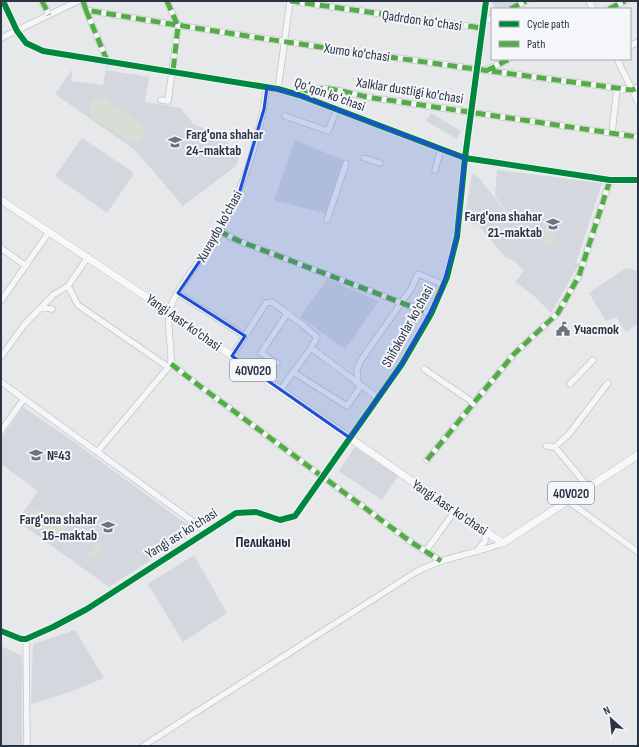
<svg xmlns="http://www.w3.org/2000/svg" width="639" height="747" viewBox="0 0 639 747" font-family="'Sofia Sans Condensed',sans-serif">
<rect width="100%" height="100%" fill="#e6e8ea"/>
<path fill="#d4d7dd" d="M 492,1 L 524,1 L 507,9 L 495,9 Z
M 73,68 L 71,81 L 103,85 L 106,70 L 149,77 L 145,102 L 181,108 L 194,125 L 221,133 L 239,159 L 236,166 L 183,206 L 135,150 L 55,94 Z
M 431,113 L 461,131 L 457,139 L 426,121 Z
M 82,138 L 133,172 L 133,175 L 107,213 L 55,176 Z
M 295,140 L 343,160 L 327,214 L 274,200 Z
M 497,170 L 602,183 L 576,263 L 579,264 L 551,313 L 534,296 L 515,282 L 524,271 L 516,262 L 505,257 L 478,225 L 469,223 L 470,217 L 465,216 L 472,174 L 479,178 L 521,231 L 495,196 Z
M 626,268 L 638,271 L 638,324 L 626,332 L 616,317 L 606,321 L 589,293 Z
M 327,279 L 379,301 L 345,349 L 300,317 Z
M 23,407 L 70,439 L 196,531 L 109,587 L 17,521 L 38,491 L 1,464 L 1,439 Z
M 355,447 L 398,476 L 382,500 L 339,471 Z
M 194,555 L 227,613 L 183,642 L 148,584 Z
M 75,630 L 104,678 L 70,692 L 31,704 L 33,644 Z
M 1,646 L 22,656 L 22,746 L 1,746 Z"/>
<path fill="#d6ded6" d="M 104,97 L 143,125 C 148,136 140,146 129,142 L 93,118 C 88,111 88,106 93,100 Z
M 545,229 L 554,231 L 552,246 L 543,244 Z
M 36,509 L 40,509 L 66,528 L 67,534 L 60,542 L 56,541 L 31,521 L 30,516 Z
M 82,530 L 93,537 L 89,544 L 78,536 Z
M 97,542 L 103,547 L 94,558 L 88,554 Z"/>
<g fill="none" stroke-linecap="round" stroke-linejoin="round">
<defs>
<path id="minor" d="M 3,1 L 17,31 L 26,43 L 43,51 L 278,89 L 299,95 L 465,158 L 610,180 L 638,180
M 42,1 L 49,15
M 83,1 L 86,10 C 268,41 450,66 632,90 L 638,87
M 589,1 L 593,9
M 510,9 L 526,1
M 609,9 L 625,1
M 86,10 L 108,63
M 483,22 L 492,18
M 1,38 L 78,1
M 630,46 L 638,42
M 617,59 L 638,102
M 486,70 L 509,59
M 278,89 L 290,1 L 482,28
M 299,95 C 317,81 347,93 367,97 L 638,137
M 161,100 L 168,101 L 178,26 L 167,1
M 285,116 L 328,131 L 337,109
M 612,133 L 617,88
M 364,158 L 380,163
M 435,170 L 441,149
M 327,220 L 346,163
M 219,231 L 239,241 L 431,314
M 1,248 L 26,266
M 68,286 L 78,305 L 168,367
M 178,293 L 245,336 L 266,303 L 272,302 L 303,325 L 317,337 L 311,348 L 378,398
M 1,301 L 49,232
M 41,307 L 52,309
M 232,356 L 245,336
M 1,357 L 24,325 L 53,295 L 68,286 L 88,257
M 277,363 L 261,353 L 287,314
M 171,364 L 197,384 L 411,542 L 441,561
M 424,369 L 474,403
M 293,372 L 347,406 L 361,386
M 1,382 L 206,531
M 358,384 L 357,370 L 361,360 L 411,289 L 418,274 L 444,285
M 570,384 L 593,360
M 281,389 L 311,348
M 1,431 L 23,400
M 546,446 L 555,447 L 569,434 L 608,383
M 555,447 L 585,483
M 97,452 L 171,364 C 172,349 167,324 169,312 C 173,292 208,252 219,231 C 244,187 260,137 267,87
M 427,460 L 514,354 L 558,313 L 579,276 L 610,180
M 564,498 L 638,552
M 425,552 L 455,511
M 476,552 L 485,541 L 485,532
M 1,631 L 21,639 L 26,639 L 53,627 L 87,609 L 236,513 L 256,512 L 280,520 L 295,516 L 402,364 L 431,314 L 447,277 L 457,237 L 465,158 L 486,1
M 26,639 L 27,746
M 143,746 L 416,572 C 443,557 475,554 503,543"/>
<path id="major" d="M 1,200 L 169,312 L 455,511 L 503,543 L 638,455"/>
</defs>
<use href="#minor" stroke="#c4c6c8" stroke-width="7"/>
<use href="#major" stroke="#c2c5c8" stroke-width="8"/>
<use href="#minor" stroke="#f5f6f7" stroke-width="5.5"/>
<use href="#major" stroke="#f8f8f8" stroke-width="7"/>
<path stroke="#54ac47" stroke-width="5" stroke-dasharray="10 5" stroke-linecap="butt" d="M 42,1 L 49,15
M 83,1 L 86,10 C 268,41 450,66 632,90 L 638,87
M 167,1 L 178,26 L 173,71
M 290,1 L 482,28
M 510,9 L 526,1
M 609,9 L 625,1
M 86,10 L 108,63
M 486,71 L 509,59
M 299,95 C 317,81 347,93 367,97 L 638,137
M 219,231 L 239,241 L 431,314
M 171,364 L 197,384 L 411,542 L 441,561
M 427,460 L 514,354 L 558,313 L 579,276 L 610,180"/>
<defs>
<path id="cycleway" d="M 3,1 L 17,31 L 26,43 L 43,51 L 278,89 L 299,95 L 465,158 L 610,180 L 638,180
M 1,631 L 21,639 L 26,639 L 53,627 L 87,609 L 236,513 L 256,512 L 280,520 L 295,516 L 402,364 L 431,314 L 447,277 L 457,237 L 465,158 L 486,1"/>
</defs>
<use href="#cycleway" stroke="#f4f6f9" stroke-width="8"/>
<use href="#cycleway" stroke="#00873e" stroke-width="6"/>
</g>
<path fill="#1d4ed8" fill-opacity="0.2" stroke="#1d4ed8" stroke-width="3" stroke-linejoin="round" d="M 267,87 L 299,95 L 465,158 L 457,237 L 441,292 L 402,364 L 350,438 L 232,356 L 245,336 L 178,293 L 216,237 L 238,197 L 264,109 Z"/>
<defs>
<symbol id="school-bare" viewBox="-9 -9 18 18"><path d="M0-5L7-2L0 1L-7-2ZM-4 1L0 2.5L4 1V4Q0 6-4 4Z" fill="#6c737f" stroke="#f4f6f9" stroke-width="2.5" paint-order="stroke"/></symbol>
<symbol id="civic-bare" viewBox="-9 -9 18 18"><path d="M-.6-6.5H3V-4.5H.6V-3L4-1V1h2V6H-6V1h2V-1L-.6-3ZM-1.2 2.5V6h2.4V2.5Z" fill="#6c737f" stroke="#f4f6f9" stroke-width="2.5" paint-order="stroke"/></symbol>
</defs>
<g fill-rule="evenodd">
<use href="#school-bare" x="165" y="132" width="20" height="20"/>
<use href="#school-bare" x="543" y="214" width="20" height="20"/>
<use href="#civic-bare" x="553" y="319" width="20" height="20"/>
<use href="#school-bare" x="26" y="445" width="20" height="20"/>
<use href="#school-bare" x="98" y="517" width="20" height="20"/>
</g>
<g text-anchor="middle" stroke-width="4" stroke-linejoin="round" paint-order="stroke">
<g fill="#f4f6f9" stroke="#676e7b" stroke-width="1">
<rect x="230" y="359" width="46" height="22" rx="3"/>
<rect x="548" y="482" width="46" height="22" rx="3"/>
</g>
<g font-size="13" font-weight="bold" fill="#2b3445">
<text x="253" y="375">40V020</text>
<text x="571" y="498">40V020</text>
</g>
<g font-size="14" fill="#2b3445" stroke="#f4f6f9">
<text transform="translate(422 20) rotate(8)" y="5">Qadrdon koʻchasi</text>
<text transform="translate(357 52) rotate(8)" y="5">Xumo ko'chasi</text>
<text transform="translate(410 90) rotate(9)" y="5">Xalklar dustligi ko'chasi</text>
<text transform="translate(330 94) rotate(20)" y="5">Qoʻqon koʻchasi</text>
<text transform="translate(219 226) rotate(-61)" y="5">Xuvaydo ko'chasi</text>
<text transform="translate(184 322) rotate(35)" y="5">Yangi Aasr ko'chasi</text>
<text transform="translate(407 326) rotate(-61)" y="5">Shifokorlar ko'chasi</text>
<text transform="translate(450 507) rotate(34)" y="5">Yangi Aasr ko'chasi</text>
<text transform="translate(181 533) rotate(-32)" y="5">Yangi asr ko'chasi</text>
</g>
<g font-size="14" font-weight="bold" fill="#2b3445" stroke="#f4f6f9" text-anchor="start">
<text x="186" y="139">Farg'ona shahar<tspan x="186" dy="16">24-maktab</tspan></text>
<text x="542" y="221" text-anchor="end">Farg'ona shahar<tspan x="542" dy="16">21-maktab</tspan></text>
<text x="574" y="334">Участок</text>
<text x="47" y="460">№43</text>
<text x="97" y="524" text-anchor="end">Farg'ona shahar<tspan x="97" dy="16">16-maktab</tspan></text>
</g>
<g font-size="15" font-weight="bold" fill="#1d2536" stroke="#f4f6f9">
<text x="263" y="547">Пеликаны</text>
</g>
</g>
<rect width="639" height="747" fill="none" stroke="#2b3445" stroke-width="4"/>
<rect x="491" y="8" width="140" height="52" fill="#f4f6f9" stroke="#a4a8b1"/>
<rect x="499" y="21" width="20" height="6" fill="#00873e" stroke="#a4a8b1"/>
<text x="527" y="28" font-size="12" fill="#2b3445">Cycle path</text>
<rect x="499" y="41" width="20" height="6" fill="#54ac47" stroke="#a4a8b1"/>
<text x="527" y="48" font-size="12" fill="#2b3445">Path</text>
<g transform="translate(611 719) rotate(333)" stroke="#f4f6f9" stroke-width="3" paint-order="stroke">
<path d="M0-3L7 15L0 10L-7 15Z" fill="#2b3445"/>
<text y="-6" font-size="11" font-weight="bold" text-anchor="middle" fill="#2b3445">N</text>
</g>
</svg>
